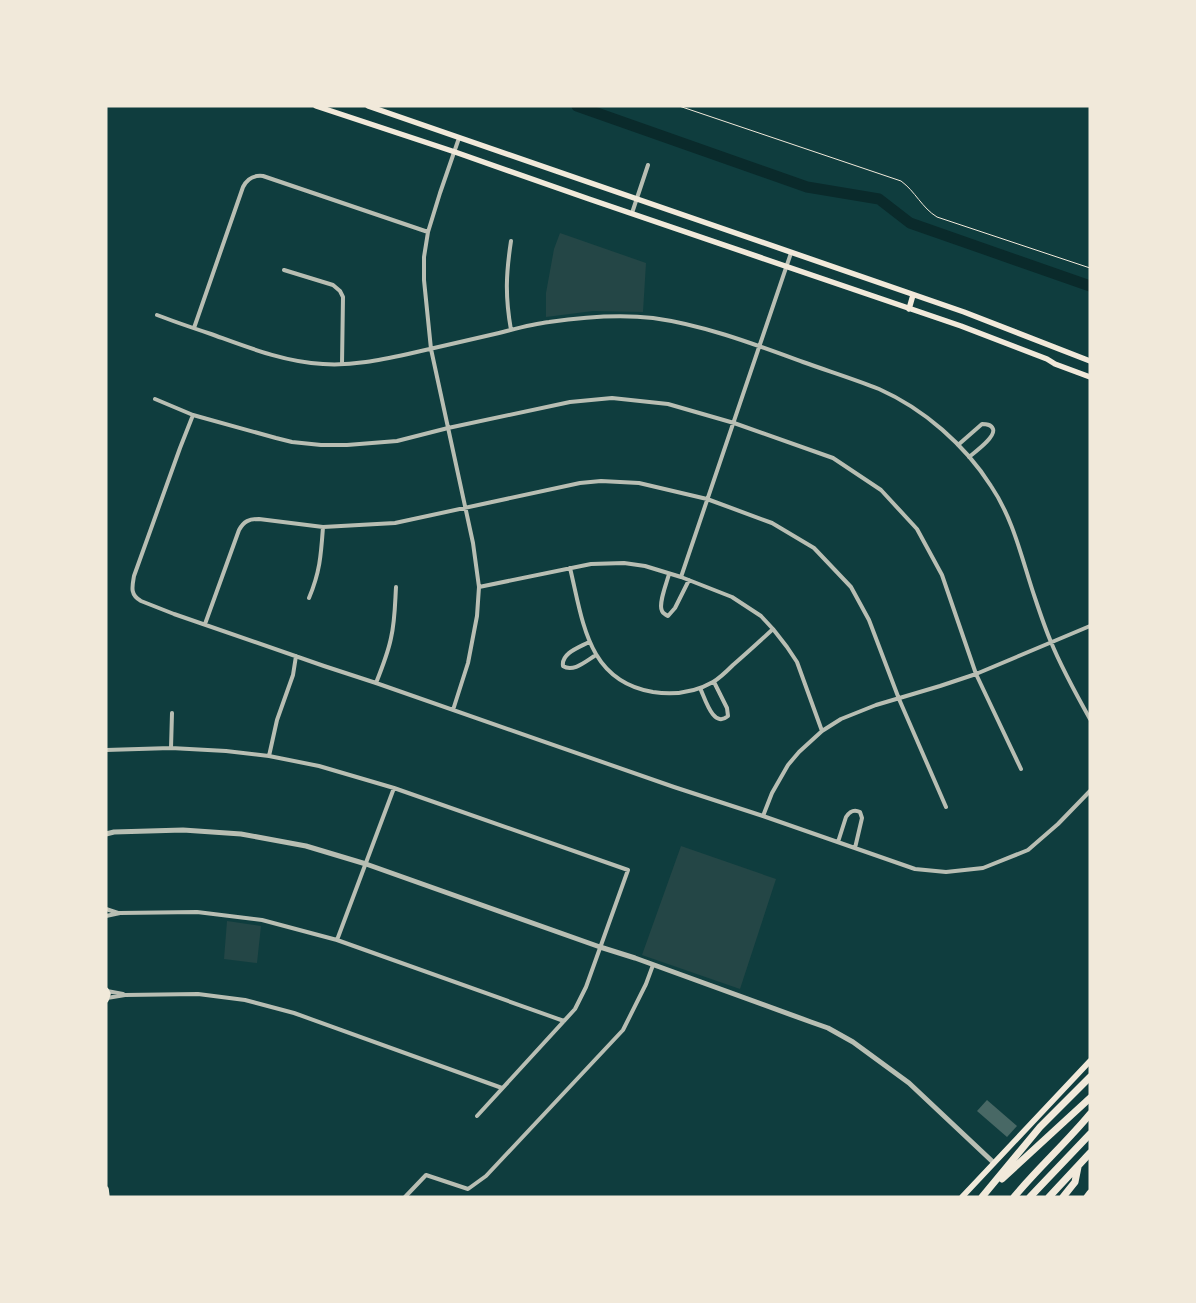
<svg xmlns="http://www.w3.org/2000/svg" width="1196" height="1303" viewBox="0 0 1196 1303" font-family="Roboto,sans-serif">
<rect width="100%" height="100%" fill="#0f3d3e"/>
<path fill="#244646" d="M 560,233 L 646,263 L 643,312 L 593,311 L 546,317 L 546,293 L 554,249 Z
M 681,846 L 776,879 L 740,989 L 642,955 Z
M 227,921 L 261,926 L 257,963 L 224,959 Z"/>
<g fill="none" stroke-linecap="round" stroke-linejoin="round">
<path stroke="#0a2a2b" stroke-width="11" d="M 577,106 L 807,187 L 879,199 L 910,223 L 1090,286"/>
</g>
<path fill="#486865" d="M 987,1100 L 1017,1126 L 1007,1137 L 977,1111 Z"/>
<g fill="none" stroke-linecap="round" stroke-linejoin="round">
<path stroke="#f1e9da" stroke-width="1" d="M 679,106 L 901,181 C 915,191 922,208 937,217 L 1090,268"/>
<path stroke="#b8beb3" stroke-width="4" d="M 632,213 L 648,165
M 511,241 C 506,274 505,296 511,330
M 284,270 L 333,285 L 340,291 L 343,297 L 342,364
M 157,315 C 175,322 193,328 211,334 C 247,347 284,362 323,364 C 352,366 380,360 408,354 C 439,347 469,340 499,333 C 515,329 532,324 549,322 C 583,317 619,314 653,318 C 704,325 754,344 803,362 C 828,371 854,379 879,389 C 924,409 965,445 991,486 C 1014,520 1022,560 1035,598 C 1040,613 1045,628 1051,642 C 1062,669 1076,694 1090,719
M 194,328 L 243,187 C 247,179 254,175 263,176 L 428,232
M 155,399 L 193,415 L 276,438 L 292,442 L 321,445 L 347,445 L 397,441 L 448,428 L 570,402 L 612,398 L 668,404 L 734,423 L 833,458 L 881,490 L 917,529 L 942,575 L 976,674 L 1021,769
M 193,415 L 180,448 L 134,576 C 132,587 130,595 141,601 L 174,614 L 324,666 L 376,683 L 674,787 L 763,816 L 915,869 L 946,872 L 983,868 L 1028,850 L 1058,824 L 1090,791
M 958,445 L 982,424 C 986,424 991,424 993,429 C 996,437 975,452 969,457
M 570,568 C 583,621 587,681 653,692 C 674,695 694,693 713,682 C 720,678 727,671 733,665 C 747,653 760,641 773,629
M 669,574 C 667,582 658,604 662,611 C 663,614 665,614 668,616 L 675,608 L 689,580
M 681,577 L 791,253
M 479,587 L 591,564 L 624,563 L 645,566 L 681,577 L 732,597 L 761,616 L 773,629 L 787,647 L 797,662 L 822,731
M 309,598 C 320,572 321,555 323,527
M 205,624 L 239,530 C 244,521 249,519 259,519 L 323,527 L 395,523 L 580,483 L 601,481 L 639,483 L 707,499 L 772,523 L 814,548 L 851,587 L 869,620 L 899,699 L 946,807
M 589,642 C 580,647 561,653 563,666 C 573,673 586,661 596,655
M 376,683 C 382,668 388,653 391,638 C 395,621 395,604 396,587
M 700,688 C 705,698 713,729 728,716 L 727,708 L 714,682
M 453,710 L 468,663 L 477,616 L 479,587 L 473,543 L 431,349 L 424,280 L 424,257 L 428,232 L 440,193 L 459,138
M 171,748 L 172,713
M 106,750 L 171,748 L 226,751 L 269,756 L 319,766 L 394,788 L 628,870 L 586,987 L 575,1009 L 477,1116
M 269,756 L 277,720 L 293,675 L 296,656
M 763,816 L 772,793 L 788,765 L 799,752 L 822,731 L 841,719 L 876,705 L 940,686 L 976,674 L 1090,626
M 838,842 L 846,817 C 850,811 854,809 860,812 L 862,818 L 855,848
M 106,909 L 118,913
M 106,916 L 120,913 L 197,912 L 262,920 L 337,940 L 564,1021
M 337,940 L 394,788
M 107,991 L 123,994
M 107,998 L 125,995 L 198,994 L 245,1000 L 294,1013 L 502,1088
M 405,1197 L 426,1175 L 468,1189 L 486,1176 L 623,1030 L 646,984 L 653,965"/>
<path stroke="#b8beb3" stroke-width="5" d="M 106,834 L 114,832 L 183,830 L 241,834 L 306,846 L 366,864 L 600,947 L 635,958 L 811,1022 L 828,1028 L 853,1042 L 909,1083 L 994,1163"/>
<path stroke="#f1e9da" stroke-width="5.5" d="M 316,106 L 455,152 L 589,199 L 961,326 L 1047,359 L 1055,364 L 1090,377
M 368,106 L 964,312 L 1090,361
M 909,309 L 913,295
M 106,990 L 108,994 L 106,1000
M 106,1189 L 107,1197
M 962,1197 L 1090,1061"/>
<path stroke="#f1e9da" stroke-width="7" d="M 1002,1179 L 1090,1098
M 982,1197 L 1040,1127 L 1090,1077
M 1014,1197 C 1038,1168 1066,1143 1090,1114
M 1030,1197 L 1090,1134
M 1049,1197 L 1090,1153
M 1063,1197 L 1075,1182 L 1078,1167
M 1087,1197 L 1090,1193"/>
</g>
<rect width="1196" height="1303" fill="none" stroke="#f1e9da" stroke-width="215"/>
</svg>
